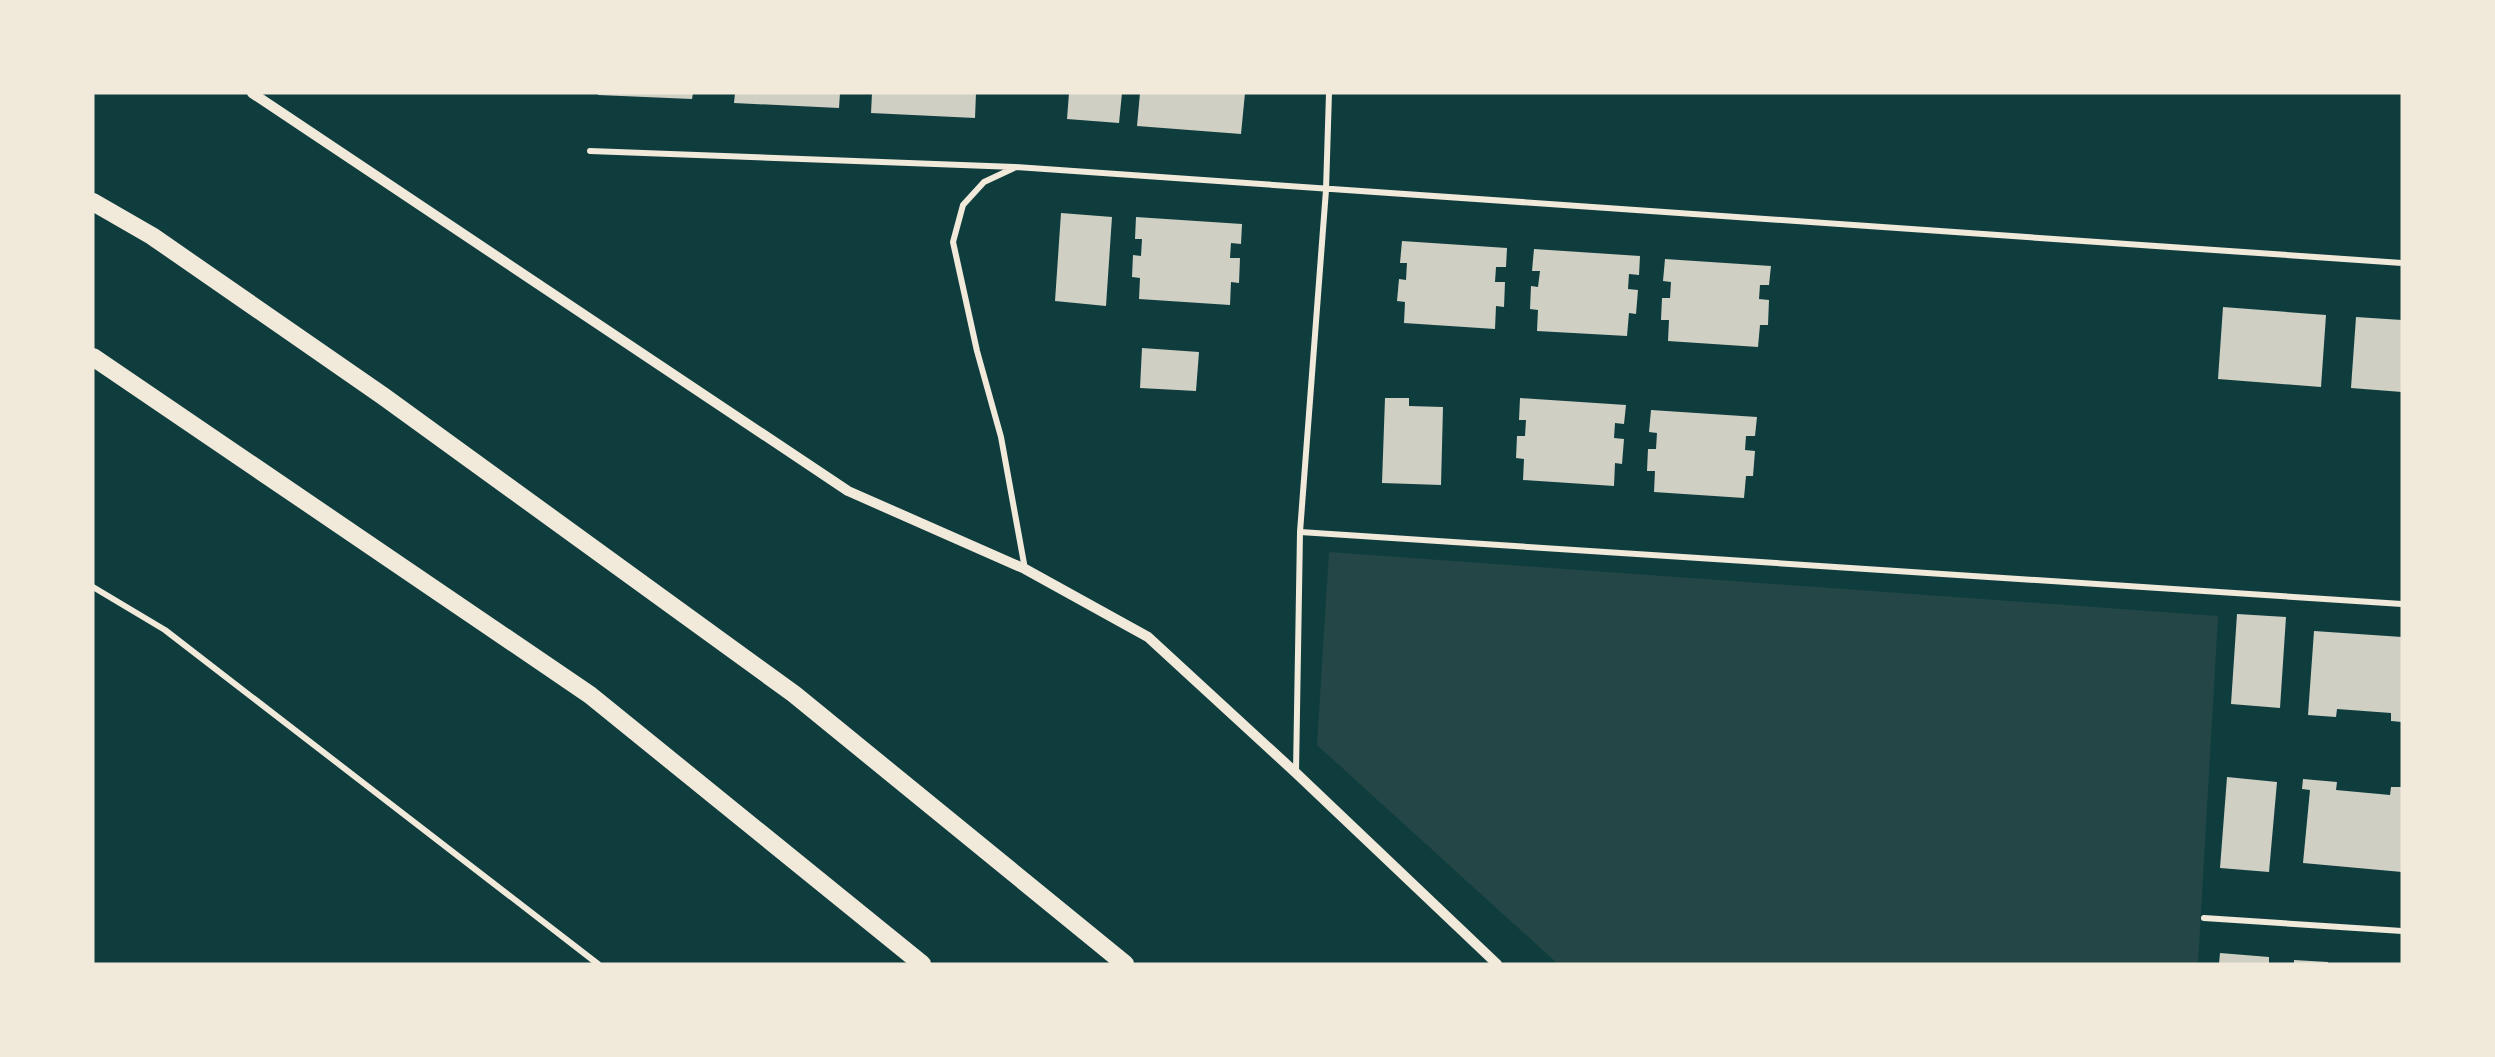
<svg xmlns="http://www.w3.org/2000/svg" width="2495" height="1057" viewBox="0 0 2495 1057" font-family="Arial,sans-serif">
<rect width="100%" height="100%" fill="#0f3d3e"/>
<path fill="#244646" d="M 1329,552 L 2218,616 L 2198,964 L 1558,964 L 1317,745 Z"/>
<path fill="#cfcfc3" d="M 598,93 L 693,93 L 692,99 L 598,95 Z
M 735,93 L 840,93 L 839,108 L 734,103 Z
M 872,93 L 976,93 L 975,118 L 871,113 Z
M 1069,93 L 1122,93 L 1119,123 L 1067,119 Z
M 1140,93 L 1245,93 L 1241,134 L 1137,126 Z
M 1061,213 L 1112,217 L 1106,306 L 1055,301 Z
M 1136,217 L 1242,224 L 1241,244 L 1231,243 L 1230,258 L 1240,258 L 1239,283 L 1231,282 L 1230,305 L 1139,299 L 1140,278 L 1132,277 L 1133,255 L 1141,256 L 1142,239 L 1135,239 Z
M 1402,241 L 1507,248 L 1506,267 L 1496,267 L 1495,282 L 1505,282 L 1504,307 L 1496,306 L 1495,329 L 1404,323 L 1405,302 L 1397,301 L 1399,279 L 1406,280 L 1407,263 L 1400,263 Z
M 1534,249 L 1640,256 L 1639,275 L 1629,274 L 1628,289 L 1638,290 L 1636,314 L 1629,313 L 1627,336 L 1537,331 L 1538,310 L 1530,309 L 1531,286 L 1538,287 L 1540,271 L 1532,271 Z
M 1665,259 L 1771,266 L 1769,285 L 1760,285 L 1759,299 L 1769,300 L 1768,325 L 1760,325 L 1758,347 L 1668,341 L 1669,320 L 1661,320 L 1662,298 L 1670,298 L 1671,282 L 1663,281 Z
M 2223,307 L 2326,315 L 2321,387 L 2218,379 Z
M 2356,317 L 2402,320 L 2402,392 L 2351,388 Z
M 1142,348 L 1199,352 L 1196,391 L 1140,388 Z
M 1385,398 L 1409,398 L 1409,406 L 1443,407 L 1441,485 L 1382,483 Z
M 1520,398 L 1626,405 L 1624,424 L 1615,423 L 1614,438 L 1624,439 L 1622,464 L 1615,463 L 1614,486 L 1523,480 L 1524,459 L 1516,458 L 1517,436 L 1525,436 L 1526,420 L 1519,420 Z
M 1651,410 L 1757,417 L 1755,436 L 1746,436 L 1745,450 L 1755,451 L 1753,476 L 1746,476 L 1744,498 L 1654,492 L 1655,471 L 1647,471 L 1648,449 L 1656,449 L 1657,433 L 1649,432 Z
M 2237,614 L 2286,617 L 2280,708 L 2231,704 Z
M 2314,631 L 2402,637 L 2402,722 L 2391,721 L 2391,713 L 2337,709 L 2336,717 L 2308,715 Z
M 2227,777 L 2277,782 L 2269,872 L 2220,868 Z
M 2303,779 L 2337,782 L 2336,790 L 2390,795 L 2391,787 L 2402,787 L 2402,872 L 2303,863 L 2310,790 L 2302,789 Z
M 2220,953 L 2269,957 L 2269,964 L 2219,964 Z
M 2294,960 L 2328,962 L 2328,964 L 2294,964 Z"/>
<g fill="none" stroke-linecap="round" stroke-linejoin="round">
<path stroke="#f1e9da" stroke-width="6" d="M 590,151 L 1015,167 L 2402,263
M 1014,168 L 984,182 L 963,205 L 953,242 L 977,351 L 1001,437 L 1025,569
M 1300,532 L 2402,604
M 93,587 L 165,630 L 598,964
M 1296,772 L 1300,532 L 1326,190 L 1329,93
M 2204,918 L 2402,931"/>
<path stroke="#f1e9da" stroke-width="10" d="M 252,93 L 848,491 L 1025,569 L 1148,637 L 1296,773 L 1497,964"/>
<path stroke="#f1e9da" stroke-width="18" d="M 93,202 L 152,236 L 383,396 L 794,694 L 1125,964
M 93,357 L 590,695 L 922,964"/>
</g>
<rect width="2495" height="1057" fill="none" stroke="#f1e9da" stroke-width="189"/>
</svg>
